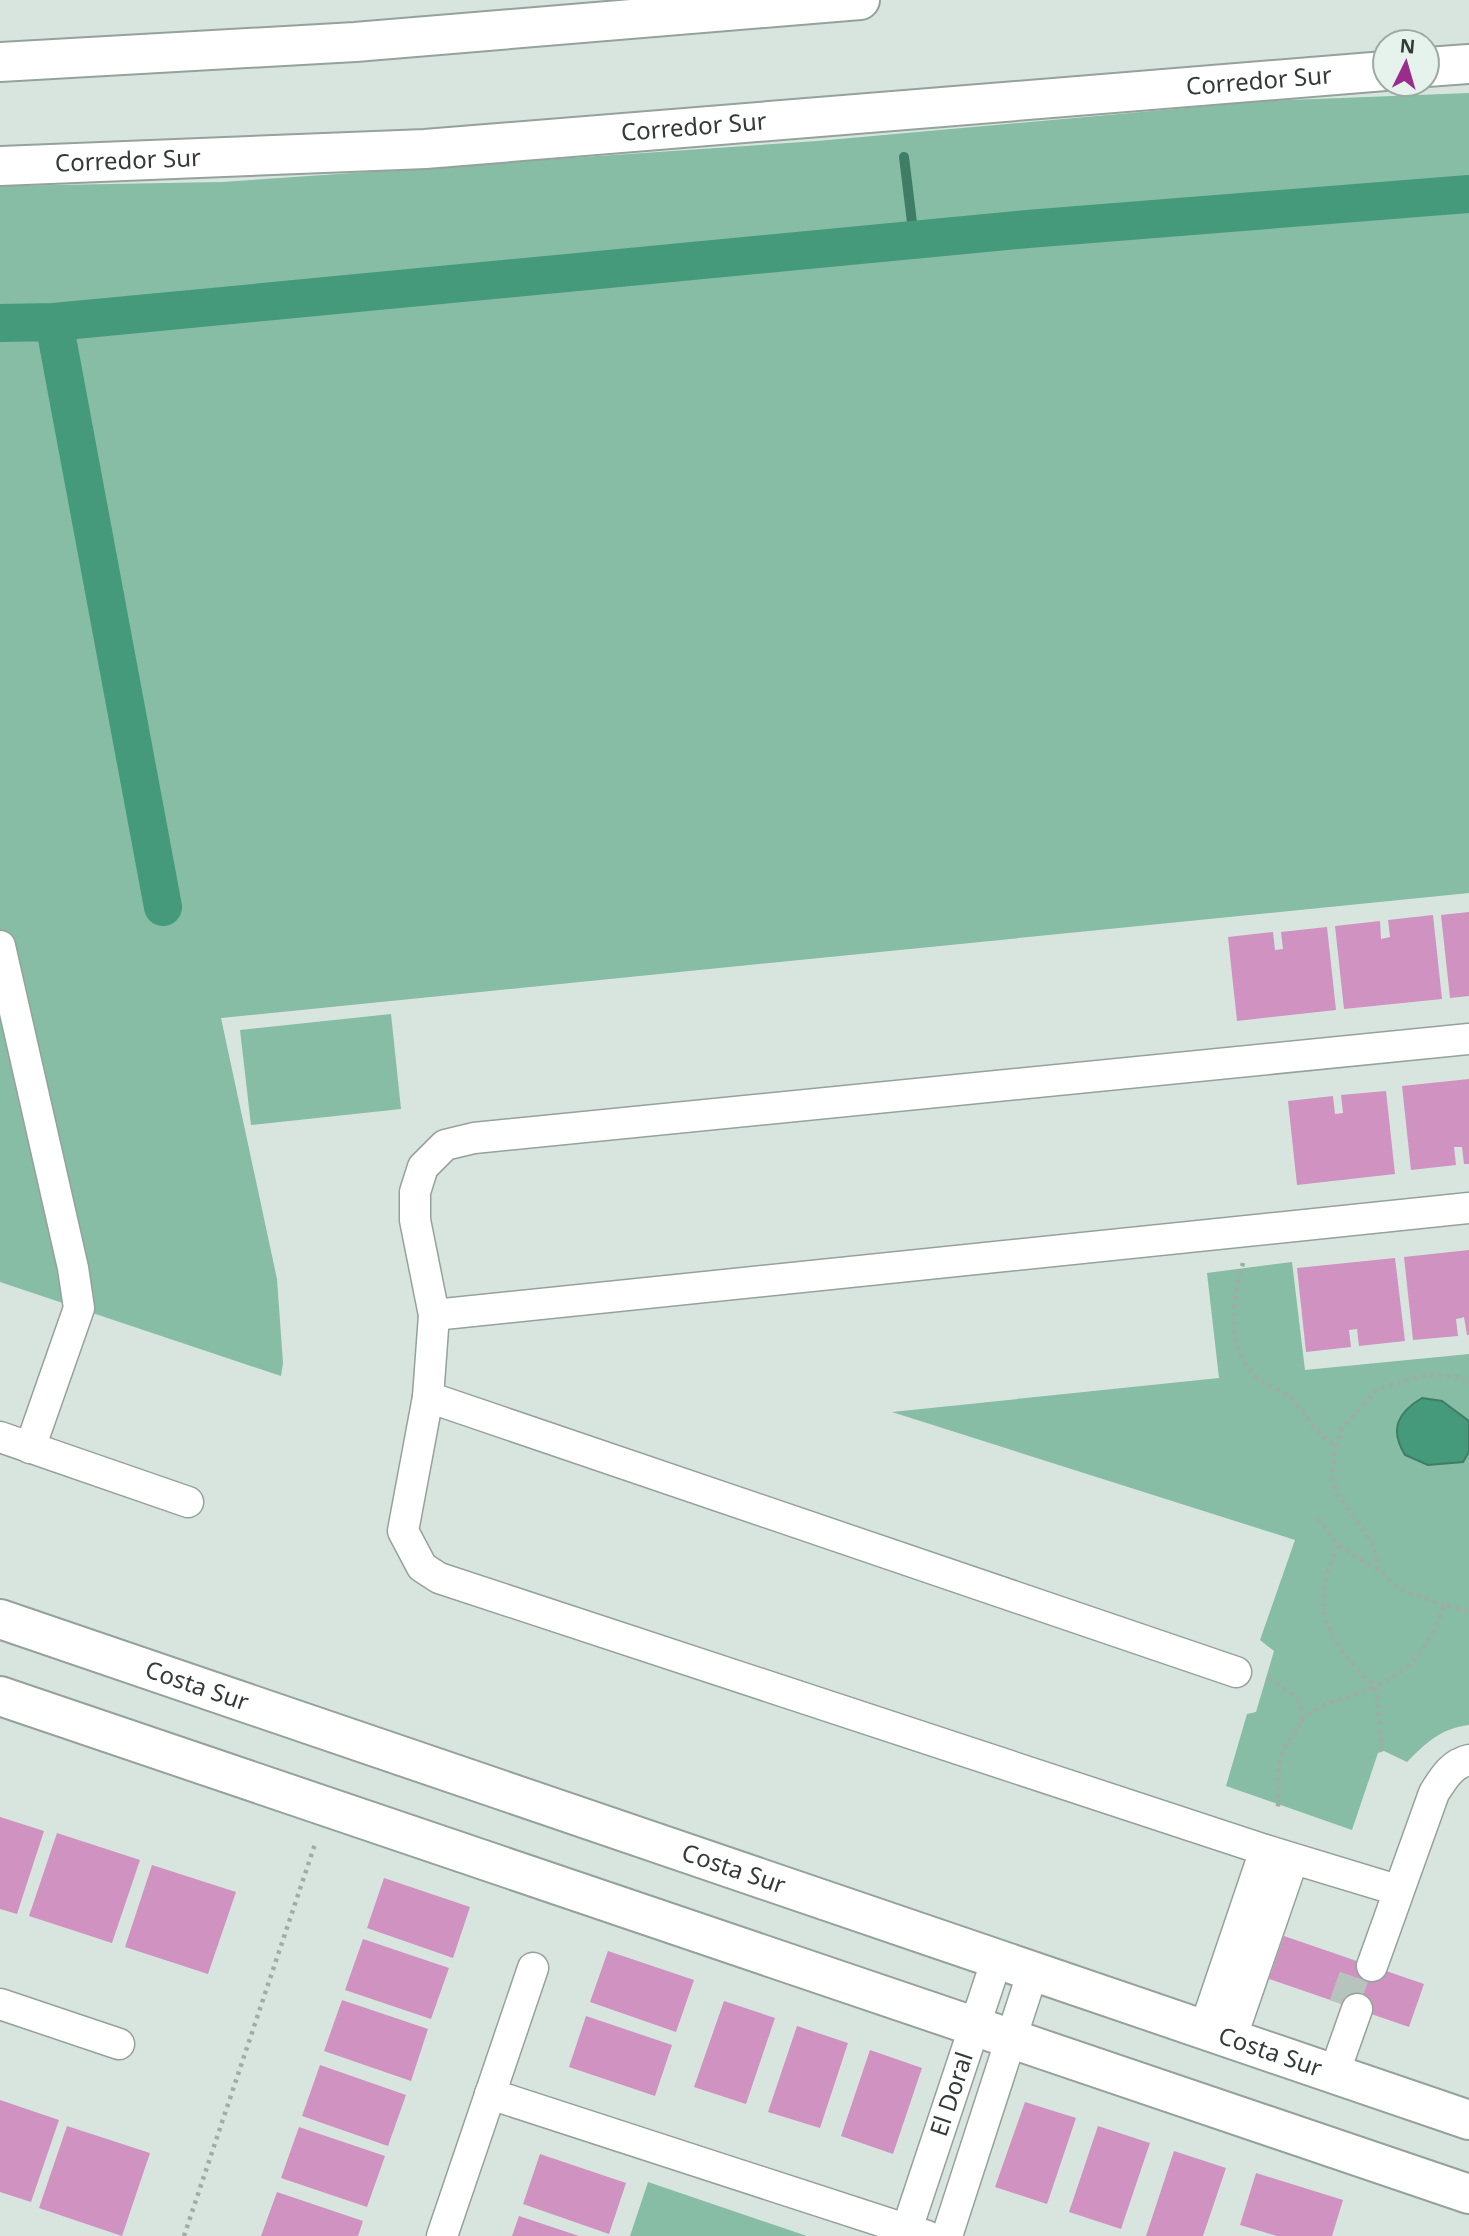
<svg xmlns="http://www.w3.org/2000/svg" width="1469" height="2236" viewBox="0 0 1469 2236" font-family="'Noto Sans',sans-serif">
<rect width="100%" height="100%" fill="#d8e5df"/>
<path fill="#87bca5" d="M 1469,93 L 1469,893 L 221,1018 L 277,1279 L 283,1363 L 281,1376 L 0,1282 L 0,186 L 222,182 L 817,141 L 1264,101 Z
M 391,1014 L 401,1109 L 251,1125 L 240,1030 Z
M 1292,1262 L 1305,1370 L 1469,1354 L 1469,1725 C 1441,1728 1426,1743 1407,1762 L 1384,1751 L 1378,1753 L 1352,1830 L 1226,1786 L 1247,1714 L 1256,1712 L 1274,1651 L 1260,1640 L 1295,1540 L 892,1412 L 1219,1378 L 1207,1273 Z
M 648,2182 L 807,2236 L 630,2236 Z"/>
<path fill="#449a7a" stroke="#3f7d66" stroke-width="2" d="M 1422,1398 L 1442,1401 L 1469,1421 L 1469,1452 L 1463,1462 L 1428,1465 L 1405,1455 C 1389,1429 1398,1412 1422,1398 Z"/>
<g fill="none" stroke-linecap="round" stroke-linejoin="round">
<path stroke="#3f7d66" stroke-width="10" d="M 904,157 L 914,239"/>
<path stroke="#449a7a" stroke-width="38" d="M 0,323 L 54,322
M 163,907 L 54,322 L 1028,229 L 1469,194"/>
</g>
<path fill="#cf92c1" d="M 1469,912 L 1469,996 L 1450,998 L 1441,915 Z
M 1433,915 L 1442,999 L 1344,1009 L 1335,926 L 1380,921 L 1381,939 L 1390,937 L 1388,920 Z
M 1327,927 L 1336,1010 L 1237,1021 L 1228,937 L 1273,932 L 1275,950 L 1283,949 L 1281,932 Z
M 1469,1079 L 1469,1164 L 1464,1164 L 1462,1147 L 1454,1147 L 1456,1165 L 1411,1170 L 1402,1086 Z
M 1386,1091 L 1395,1174 L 1297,1185 L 1288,1101 L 1333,1096 L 1335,1114 L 1343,1113 L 1341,1095 Z
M 1469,1250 L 1469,1335 L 1467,1335 L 1464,1317 L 1461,1318 L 1456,1319 L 1458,1336 L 1413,1340 L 1404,1257 Z
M 1395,1258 L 1405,1341 L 1359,1346 L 1357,1329 L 1349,1330 L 1351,1347 L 1306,1352 L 1297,1268 Z
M 0,1817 L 44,1831 L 17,1914 L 0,1909 Z
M 57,1833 L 140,1860 L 112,1943 L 29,1916 Z
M 152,1865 L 236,1892 L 208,1974 L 125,1947 Z
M 384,1878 L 470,1907 L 453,1958 L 367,1928 Z
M 1284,1936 L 1424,1984 L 1409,2027 L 1269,1979 Z
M 363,1939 L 449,1968 L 431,2019 L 345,1990 Z
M 608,1951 L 694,1980 L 676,2032 L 590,2002 Z
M 342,2000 L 428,2029 L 411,2081 L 324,2051 Z
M 724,2001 L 775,2018 L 746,2104 L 694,2087 Z
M 586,2016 L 672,2045 L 655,2096 L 569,2067 Z
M 797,2026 L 848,2043 L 820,2128 L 768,2112 Z
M 870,2050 L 922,2068 L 893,2154 L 841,2136 Z
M 320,2065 L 406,2095 L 388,2146 L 302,2116 Z
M 0,2100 L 59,2120 L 31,2202 L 0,2192 Z
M 1025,2102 L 1076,2118 L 1047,2204 L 995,2187 Z
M 67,2126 L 150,2153 L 122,2236 L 39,2208 Z
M 1098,2126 L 1150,2143 L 1121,2229 L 1069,2212 Z
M 299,2127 L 385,2156 L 367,2207 L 281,2178 Z
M 1174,2151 L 1226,2168 L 1203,2236 L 1146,2236 Z
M 540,2154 L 626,2183 L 609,2234 L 523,2204 Z
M 1256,2173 L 1343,2200 L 1332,2236 L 1277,2236 L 1240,2225 Z
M 277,2192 L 363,2221 L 358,2236 L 261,2236 Z
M 519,2216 L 579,2236 L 512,2236 Z"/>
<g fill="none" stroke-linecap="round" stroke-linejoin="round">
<path stroke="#b7c3bd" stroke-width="30" stroke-dasharray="30 15" stroke-linecap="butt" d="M 1344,2005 L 1359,1962"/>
<defs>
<g id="street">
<path d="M 0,946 L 73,1268 L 79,1308 L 30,1448"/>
<path d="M 434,1315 L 1469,1208"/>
<path d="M 428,1397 L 1236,1672"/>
<path d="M 0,1437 L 188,1502"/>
<path d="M 1397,1890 L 1265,1850 L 439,1578 L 422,1567 L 403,1531 L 428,1397 L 434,1315 L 415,1220 L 415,1192 L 423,1167 L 445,1145 L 474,1138 L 1469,1039"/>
<path d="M 1372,1966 L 1434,1793 C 1443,1779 1451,1764 1469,1760"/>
<path d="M 0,2004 L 119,2044"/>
<path d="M 1204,2030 L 1265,1850"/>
<path d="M 1231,2039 L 1293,1859"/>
<path d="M 1334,2074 L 1357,2009"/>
<path d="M 490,2094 L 927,2236"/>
<path id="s1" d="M 907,2229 L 997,1959"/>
<path d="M 442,2236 L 533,1968"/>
<path d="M 947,2236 L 1033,1971"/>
</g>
<g id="secondary">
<path id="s2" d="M 0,1619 L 1469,2120"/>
<path d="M 0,1696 L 1469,2194"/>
</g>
<g id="highway">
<path d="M 0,62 L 355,42 L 860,0"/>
<path d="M 1427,67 L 1469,64"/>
<path id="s3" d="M 0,166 L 425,149 L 1385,71"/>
</g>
</defs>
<use href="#street" stroke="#95a29c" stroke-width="33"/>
<use href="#secondary" stroke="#95a29c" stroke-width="42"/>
<use href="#highway" stroke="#95a29c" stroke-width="42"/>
<path stroke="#a2aca7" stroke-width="4.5" stroke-dasharray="3.5 5" stroke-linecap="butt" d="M 1243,1263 C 1232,1303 1223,1355 1264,1383 C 1273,1389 1285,1391 1292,1399 C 1308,1414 1316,1437 1336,1445
M 1318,1519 L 1339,1546 L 1378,1570 L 1400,1589 L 1444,1605
M 1339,1546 C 1307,1608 1327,1643 1376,1687 L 1382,1754
M 1378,1570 L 1373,1543 L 1337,1494 L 1332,1476 L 1334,1455 L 1341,1430 L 1378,1389 L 1429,1374 L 1457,1377 L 1469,1383
M 1269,1679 C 1284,1686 1309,1703 1300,1724 C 1295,1734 1287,1742 1283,1752 C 1276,1770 1279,1789 1278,1807
M 1301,1720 C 1316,1707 1331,1702 1350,1696 C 1403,1678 1425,1658 1444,1605 L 1469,1612
M 184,2236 L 316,1841"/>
<use href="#street" stroke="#fff" stroke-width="30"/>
<use href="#secondary" stroke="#fff" stroke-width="38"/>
<use href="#highway" stroke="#fff" stroke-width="38"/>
</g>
<g text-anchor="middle" stroke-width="6" stroke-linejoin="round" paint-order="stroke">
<g font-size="24" fill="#343a37" stroke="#e5f3ec">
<text dy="8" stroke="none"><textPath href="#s3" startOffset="1262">Corredor Sur</textPath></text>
<text dy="8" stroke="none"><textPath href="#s3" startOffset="695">Corredor Sur</textPath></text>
<text dy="8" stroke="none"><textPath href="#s3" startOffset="128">Corredor Sur</textPath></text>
<text dy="8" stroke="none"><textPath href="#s2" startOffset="208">Costa Sur</textPath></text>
<text dy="8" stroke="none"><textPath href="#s2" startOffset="775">Costa Sur</textPath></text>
<text dy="8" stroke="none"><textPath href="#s2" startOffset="1342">Costa Sur</textPath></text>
<text dy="8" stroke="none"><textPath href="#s1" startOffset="142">El Doral</textPath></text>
</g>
</g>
<g transform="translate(1406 63) rotate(5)"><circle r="33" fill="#e5f3ec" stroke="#9ea9a4" stroke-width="2"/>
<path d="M0-5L12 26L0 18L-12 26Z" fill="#9c2c8b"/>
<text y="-10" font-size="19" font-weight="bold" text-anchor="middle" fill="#343a37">N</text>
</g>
</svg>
